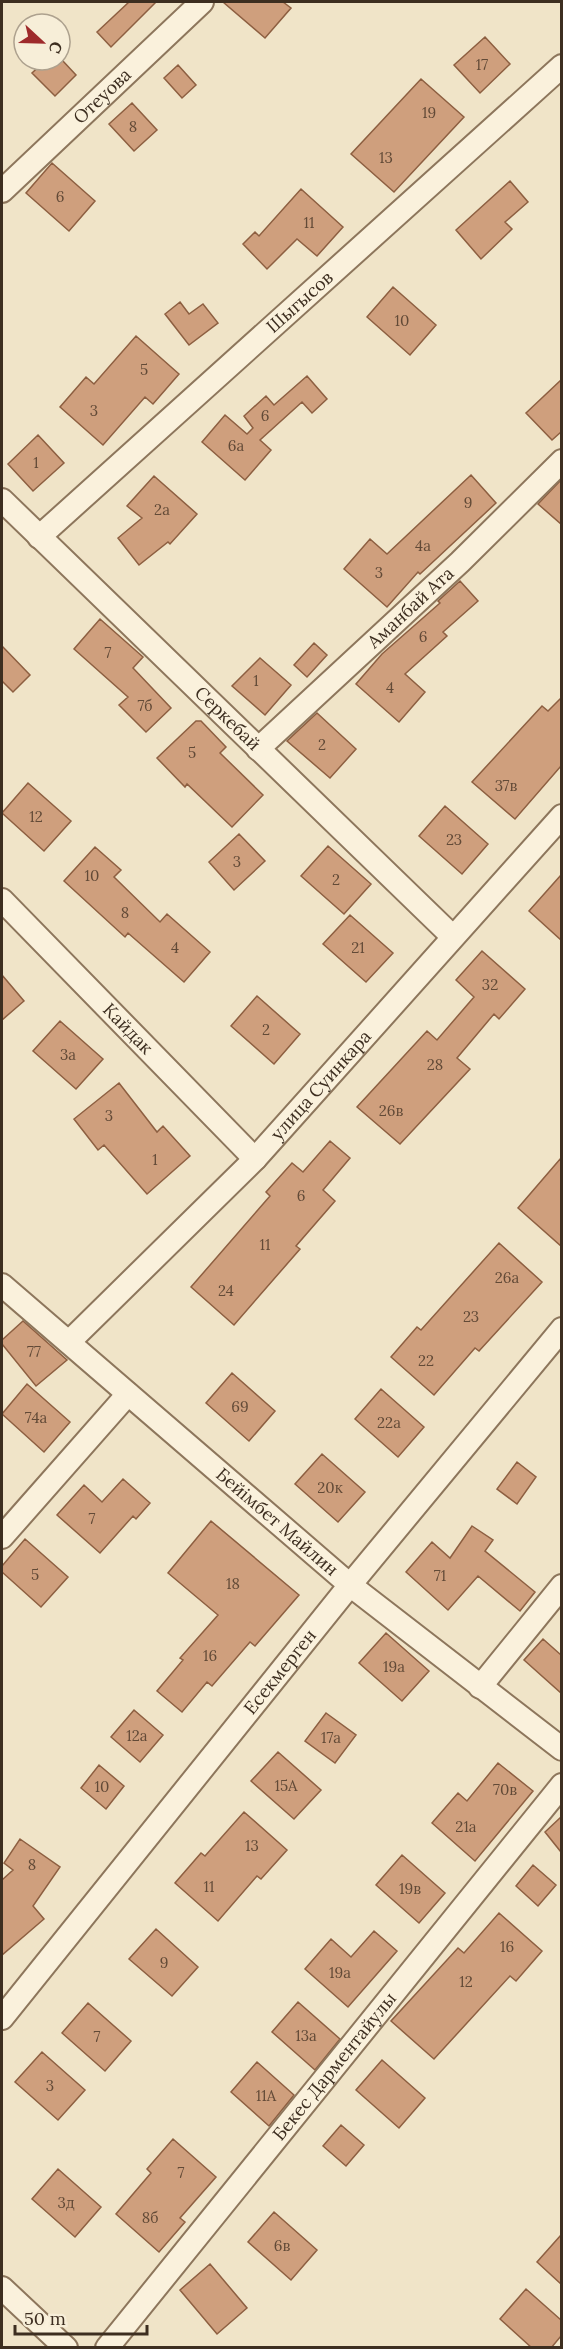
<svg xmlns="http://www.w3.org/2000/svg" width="563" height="2349" viewBox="0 0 563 2349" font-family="Lora,serif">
<rect width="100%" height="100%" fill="#f0e4c8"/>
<path fill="#cf9f7d" stroke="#8d5f41" stroke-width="1.5" d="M 129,2 L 156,2 L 111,47 L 97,32 Z
M 223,2 L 283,2 L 291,8 L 265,38 Z
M 485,37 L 510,64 L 480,93 L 454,65 Z
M 46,60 L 62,60 L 76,75 L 55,96 L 32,73 Z
M 178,65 L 196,85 L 182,98 L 164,78 Z
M 421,79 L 464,117 L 394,192 L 351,154 Z
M 132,103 L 157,130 L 134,151 L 109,124 Z
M 52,163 L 95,201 L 69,231 L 26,193 Z
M 510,181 L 528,202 L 505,222 L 512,229 L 481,259 L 456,230 Z
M 301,189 L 343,227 L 317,256 L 297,239 L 267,269 L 243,244 L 255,232 L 259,236 Z
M 393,287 L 436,325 L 410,355 L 367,317 Z
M 180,302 L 189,314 L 203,304 L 218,323 L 189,345 L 165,314 Z
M 136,336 L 179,374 L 153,404 L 145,397 L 103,445 L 60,407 L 86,377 L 94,384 Z
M 307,376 L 327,399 L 312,413 L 302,402 L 260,440 L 271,450 L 245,480 L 202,442 L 225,415 L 247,434 L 253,428 L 244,416 L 266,396 L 274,405 Z
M 561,380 L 561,432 L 552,440 L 526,413 Z
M 38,435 L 64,463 L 33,491 L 8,464 Z
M 471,475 L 496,503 L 420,574 L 418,572 L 387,607 L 344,569 L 370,539 L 387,554 Z
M 154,476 L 197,514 L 170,544 L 168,542 L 139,565 L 118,538 L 142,518 L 127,506 Z
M 561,480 L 561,524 L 538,504 Z
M 460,581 L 478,601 L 443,632 L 447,636 L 405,674 L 425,692 L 399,722 L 356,684 L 382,654 L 440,603 L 438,601 Z
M 100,619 L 143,657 L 133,668 L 171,708 L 146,732 L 119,705 L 128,697 L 74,649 Z
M 314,643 L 327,655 L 307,677 L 294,665 Z
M 2,646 L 30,675 L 13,692 L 2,681 Z
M 260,658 L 291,685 L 265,715 L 232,686 Z
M 561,698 L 561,766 L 515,819 L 472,782 L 542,706 L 548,711 Z
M 317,713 L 356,749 L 330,778 L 287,741 Z
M 196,721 L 201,721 L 226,747 L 220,753 L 263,795 L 232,827 L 187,784 L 185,787 L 157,758 Z
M 28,783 L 71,821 L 44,851 L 2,813 Z
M 445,806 L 488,844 L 462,874 L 419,836 Z
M 239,834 L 265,861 L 234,890 L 209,862 Z
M 328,846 L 371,884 L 344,914 L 301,876 Z
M 95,847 L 121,870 L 114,877 L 160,922 L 167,914 L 210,952 L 184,982 L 128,933 L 125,937 L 64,881 Z
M 561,875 L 561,940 L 529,911 Z
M 350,915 L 393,953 L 366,982 L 323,944 Z
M 482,951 L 525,989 L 499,1019 L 494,1014 L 457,1058 L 470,1069 L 400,1144 L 357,1107 L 427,1031 L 437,1040 L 474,997 L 456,980 Z
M 2,975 L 24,1001 L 2,1020 Z
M 257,996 L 300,1034 L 274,1064 L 231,1026 Z
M 60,1021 L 103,1059 L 76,1089 L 33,1051 Z
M 119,1083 L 157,1132 L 163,1126 L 190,1156 L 147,1194 L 104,1145 L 98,1150 L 74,1119 Z
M 330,1141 L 350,1158 L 323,1190 L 335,1201 L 296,1246 L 300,1249 L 234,1325 L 191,1287 L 270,1196 L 266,1192 L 292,1163 L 303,1172 Z
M 561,1158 L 561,1246 L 518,1208 Z
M 499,1243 L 542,1282 L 479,1351 L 475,1348 L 434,1395 L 391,1357 L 417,1327 L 421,1330 Z
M 23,1321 L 67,1360 L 36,1386 L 2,1344 L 2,1340 Z
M 232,1373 L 275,1411 L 249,1441 L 206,1403 Z
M 27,1384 L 70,1422 L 44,1452 L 2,1414 Z
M 381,1389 L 424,1427 L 398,1457 L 355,1419 Z
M 322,1454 L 365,1492 L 338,1522 L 295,1484 Z
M 517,1462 L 536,1477 L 517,1504 L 497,1489 Z
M 123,1479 L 150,1503 L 136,1519 L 133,1516 L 100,1553 L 57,1515 L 84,1485 L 102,1502 Z
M 211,1521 L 299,1595 L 255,1646 L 250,1642 L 212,1686 L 207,1682 L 182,1712 L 157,1691 L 183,1660 L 180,1658 L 218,1615 L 168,1573 Z
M 472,1526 L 493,1540 L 485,1551 L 535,1592 L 520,1611 L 478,1576 L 448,1610 L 406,1572 L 432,1542 L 450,1558 Z
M 25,1539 L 68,1577 L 41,1607 L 2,1572 L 2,1566 Z
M 386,1633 L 429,1671 L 402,1701 L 359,1663 Z
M 543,1639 L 561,1655 L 561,1693 L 524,1660 Z
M 134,1710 L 163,1735 L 140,1762 L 111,1737 Z
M 326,1713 L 356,1735 L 335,1763 L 305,1741 Z
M 278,1752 L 321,1790 L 294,1819 L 251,1781 Z
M 498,1763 L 533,1791 L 475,1861 L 432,1823 L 458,1793 L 467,1801 Z
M 99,1765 L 124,1786 L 106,1809 L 81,1788 Z
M 244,1812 L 287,1850 L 261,1879 L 257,1876 L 218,1921 L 175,1883 L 201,1853 L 205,1856 Z
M 561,1817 L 561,1852 L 545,1832 Z
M 20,1839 L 60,1867 L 33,1906 L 44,1919 L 2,1955 L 2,1880 L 13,1870 L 4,1863 Z
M 402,1855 L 445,1893 L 419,1923 L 376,1885 Z
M 533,1865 L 556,1885 L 538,1906 L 516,1886 Z
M 499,1913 L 542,1951 L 516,1981 L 510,1976 L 434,2059 L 391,2021 L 458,1948 L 464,1953 Z
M 156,1929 L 198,1967 L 172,1996 L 129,1959 Z
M 374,1931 L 397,1951 L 348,2007 L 305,1969 L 331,1939 L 351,1957 Z
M 298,2002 L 340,2039 L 315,2070 L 272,2032 Z
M 88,2003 L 131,2041 L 105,2071 L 62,2033 Z
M 42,2052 L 85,2090 L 58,2120 L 15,2082 Z
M 382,2060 L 425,2098 L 399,2128 L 356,2090 Z
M 257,2062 L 294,2095 L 269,2126 L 231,2092 Z
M 341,2125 L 364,2145 L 346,2166 L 323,2146 Z
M 173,2139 L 216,2177 L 180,2218 L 185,2222 L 159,2252 L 116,2214 L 151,2173 L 147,2169 Z
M 58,2169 L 101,2207 L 75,2237 L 32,2199 Z
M 274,2212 L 317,2250 L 291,2280 L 248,2242 Z
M 561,2235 L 561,2284 L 537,2262 Z
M 210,2264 L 247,2308 L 217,2334 L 180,2290 Z
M 526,2289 L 561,2320 L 561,2336 L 551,2348 L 532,2348 L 500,2319 Z"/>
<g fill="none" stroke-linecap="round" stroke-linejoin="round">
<defs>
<g id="minor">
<path id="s1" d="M 2,191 L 202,2"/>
<path id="s2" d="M 2,500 L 452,936"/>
<path id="s3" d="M 39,537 L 562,66"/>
<path id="s4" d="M 258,749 L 460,562 L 562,461"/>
<path id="s5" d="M 2,900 L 255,1159"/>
<path id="s6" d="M 2,1285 L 350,1585 L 562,1749"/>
<path id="s7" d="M 69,1342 L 255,1159 L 562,816"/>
<path d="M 2,1537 L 128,1394"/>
<path d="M 480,1687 L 562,1586"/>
<path id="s8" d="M 2,2018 L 350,1585 L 562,1329"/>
<path d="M 2,2288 L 66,2348"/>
<path id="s9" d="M 107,2348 L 562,1785"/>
</g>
</defs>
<use href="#minor" stroke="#8d765c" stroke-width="26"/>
<use href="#minor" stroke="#faf1dc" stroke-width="22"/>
</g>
<g text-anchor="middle" stroke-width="5" stroke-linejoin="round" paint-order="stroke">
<g font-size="15" fill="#624a37">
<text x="482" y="70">17</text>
<text x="429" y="118">19</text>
<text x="133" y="132">8</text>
<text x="386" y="163">13</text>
<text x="60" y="202">6</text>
<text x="309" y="228">11</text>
<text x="402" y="326">10</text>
<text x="144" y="375">5</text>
<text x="94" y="416">3</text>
<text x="265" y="421">6</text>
<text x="236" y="451">6а</text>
<text x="36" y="468">1</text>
<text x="468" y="508">9</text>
<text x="162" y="515">2а</text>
<text x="423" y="551">4а</text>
<text x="379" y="578">3</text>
<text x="423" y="642">6</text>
<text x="108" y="658">7</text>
<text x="256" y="686">1</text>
<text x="390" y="693">4</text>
<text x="145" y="711">7б</text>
<text x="322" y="750">2</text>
<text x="192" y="758">5</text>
<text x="506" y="791">37в</text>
<text x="36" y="822">12</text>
<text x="454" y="845">23</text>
<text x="237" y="867">3</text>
<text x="92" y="881">10</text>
<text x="336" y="885">2</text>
<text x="125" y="918">8</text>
<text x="175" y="953">4</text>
<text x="358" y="953">21</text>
<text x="490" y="990">32</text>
<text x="266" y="1035">2</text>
<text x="68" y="1060">3а</text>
<text x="435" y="1070">28</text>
<text x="391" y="1116">26в</text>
<text x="109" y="1121">3</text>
<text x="155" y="1165">1</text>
<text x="301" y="1201">6</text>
<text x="265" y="1250">11</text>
<text x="507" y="1283">26а</text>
<text x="226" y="1296">24</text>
<text x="471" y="1322">23</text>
<text x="34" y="1357">77</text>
<text x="426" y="1366">22</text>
<text x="240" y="1412">69</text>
<text x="36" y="1423">74а</text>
<text x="389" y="1428">22а</text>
<text x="330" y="1493">20к</text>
<text x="92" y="1524">7</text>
<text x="35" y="1580">5</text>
<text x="440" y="1581">71</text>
<text x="233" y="1589">18</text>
<text x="210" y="1661">16</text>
<text x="394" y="1672">19а</text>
<text x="137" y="1741">12а</text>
<text x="331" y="1743">17а</text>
<text x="286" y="1791">15А</text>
<text x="102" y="1792">10</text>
<text x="505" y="1795">70в</text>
<text x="466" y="1832">21а</text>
<text x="252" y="1851">13</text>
<text x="32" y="1870">8</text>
<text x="209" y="1892">11</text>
<text x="410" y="1894">19в</text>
<text x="507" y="1952">16</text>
<text x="164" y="1968">9</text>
<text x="340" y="1978">19а</text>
<text x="466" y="1987">12</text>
<text x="306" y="2041">13а</text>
<text x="97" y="2042">7</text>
<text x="50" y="2091">3</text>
<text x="266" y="2101">11А</text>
<text x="181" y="2178">7</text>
<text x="66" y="2208">3д</text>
<text x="150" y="2223">8б</text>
<text x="282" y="2251">6в</text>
</g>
<g font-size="18" fill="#3d2e20" stroke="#f7eed8">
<text dy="6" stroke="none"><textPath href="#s1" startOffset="138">Отеуова</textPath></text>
<text dy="6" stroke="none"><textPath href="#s3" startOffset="351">Шыгысов</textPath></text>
<text dy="6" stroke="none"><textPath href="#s4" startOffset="208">Аманбай Ата</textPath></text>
<text dy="6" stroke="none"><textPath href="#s2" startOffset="314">Серкебай</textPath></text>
<text dy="6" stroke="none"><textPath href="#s5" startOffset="180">Кайдак</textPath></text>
<text dy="6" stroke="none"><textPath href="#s7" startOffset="360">улица Суинкара</textPath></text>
<text dy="6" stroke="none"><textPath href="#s6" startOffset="363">Бейімбет Майлин</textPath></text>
<text dy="6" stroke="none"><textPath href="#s8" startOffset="444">Eсекмерген</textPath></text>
<text dy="6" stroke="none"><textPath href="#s9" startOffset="362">Бекес Дарментайулы</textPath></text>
</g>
</g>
<rect width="563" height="2349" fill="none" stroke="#3d2e20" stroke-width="6"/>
<g transform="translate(42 42) rotate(112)"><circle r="28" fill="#f7eed8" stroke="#ada18e" stroke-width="1.5"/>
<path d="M0-4.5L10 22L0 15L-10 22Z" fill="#9e2a2b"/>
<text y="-9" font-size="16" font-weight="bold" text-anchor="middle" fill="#3d2e20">С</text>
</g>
<path d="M15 2325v9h132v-9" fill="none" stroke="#3d2e20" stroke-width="3"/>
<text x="24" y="2325" font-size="18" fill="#3d2e20" stroke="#f7eed8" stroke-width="4.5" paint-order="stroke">50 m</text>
</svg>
